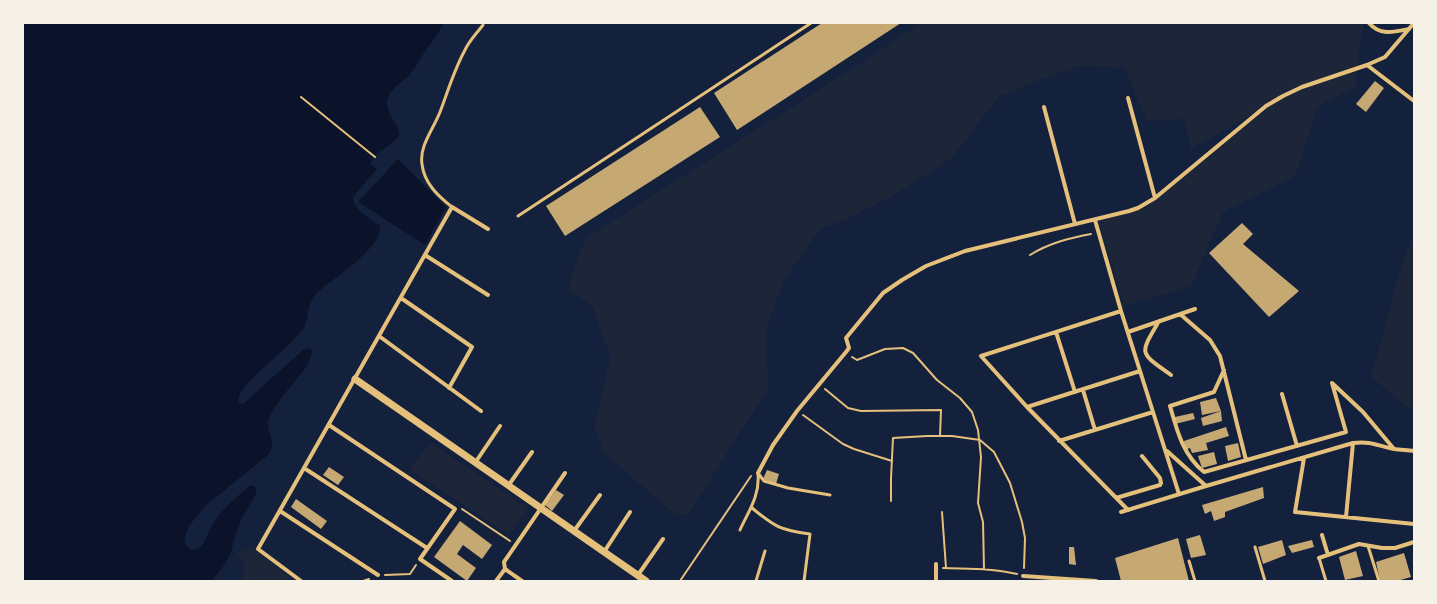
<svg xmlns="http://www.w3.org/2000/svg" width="1437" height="604" viewBox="0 0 1437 604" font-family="Mulish,sans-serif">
<rect width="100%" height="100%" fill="#14213d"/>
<path fill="#1d2539" d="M 921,23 L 1364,23 L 1357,66 L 1356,87 L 1318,106 L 1295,176 L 1223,212 L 1191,286 L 1124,306 L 1098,219 L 1145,208 L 1278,100 L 1191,149 L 1184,119 L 1147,121 L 1125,68 L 1080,65 L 1034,82 L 999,96 L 952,158 L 896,194 L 847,219 L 820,229 L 784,280 L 766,329 L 768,389 L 688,514 L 676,515 L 604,453 L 594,426 L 611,356 L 603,336 L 593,307 L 570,291 L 571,276 L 586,238 L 860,64 Z
M 1414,233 L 1414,412 L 1371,377 L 1402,264 Z
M 431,443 L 528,508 L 509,535 L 409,469 Z
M 254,548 L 295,581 L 241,581 L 245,564 L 236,553 Z"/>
<path fill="#0b132b" d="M 23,23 L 444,23 C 438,35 429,45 422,56 C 417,64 413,72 406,78 C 398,85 388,91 387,102 C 386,115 402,127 399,136 L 387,147 L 376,154 L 370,164 L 376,168 L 376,170 L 353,197 C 354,211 370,218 380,226 C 383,247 334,278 319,291 C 304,303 311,318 303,329 C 291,345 273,358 259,372 C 252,379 235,393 239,404 L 243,404 L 303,350 L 309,348 L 313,351 C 310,358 308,366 303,371 C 292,386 278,399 270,416 C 263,431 279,439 268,455 L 205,506 L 189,526 L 185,537 L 186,545 L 192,550 C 208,546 205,537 212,525 C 221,510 236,498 249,486 L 254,486 L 256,489 L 256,494 L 242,518 L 236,533 L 231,552 L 225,564 L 212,581 L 23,581 Z
M 398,159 L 446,207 L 425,245 L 358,202 Z"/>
<path fill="#c6a872" d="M 822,23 L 901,23 L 737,130 L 714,93 Z
M 1375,81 L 1384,88 L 1366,112 L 1356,104 Z
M 700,107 L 720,137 L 565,236 L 546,206 Z
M 1242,223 L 1253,234 L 1243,244 L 1299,291 L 1269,317 L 1209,253 Z
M 1216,398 L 1221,411 L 1222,421 L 1203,426 L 1201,418 L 1221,411 L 1202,415 L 1200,402 Z
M 1193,413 L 1195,419 L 1175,424 L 1175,417 Z
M 1226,427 L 1229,436 L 1206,443 L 1208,450 L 1192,453 L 1190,448 L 1185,450 L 1184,441 Z
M 1238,443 L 1241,457 L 1228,461 L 1225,446 Z
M 1214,452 L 1217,464 L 1202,468 L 1198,456 Z
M 329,467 L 344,477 L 338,485 L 323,475 Z
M 767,470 L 779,474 L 776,484 L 763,479 Z
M 1263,487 L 1264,498 L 1225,512 L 1225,517 L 1214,521 L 1211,511 L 1205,514 L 1202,505 Z
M 556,490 L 564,495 L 552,511 L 545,505 Z
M 296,499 L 327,521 L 321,529 L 291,507 Z
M 460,521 L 492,545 L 482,559 L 463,545 L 457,554 L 476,568 L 467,581 L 434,557 Z
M 1200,535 L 1206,555 L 1191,558 L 1186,539 Z
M 1178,538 L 1189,581 L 1121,581 L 1115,558 Z
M 1282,540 L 1286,555 L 1263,564 L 1258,547 Z
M 1312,540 L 1314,547 L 1292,553 L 1288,546 Z
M 1069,547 L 1074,547 L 1076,565 L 1069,564 Z
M 1356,551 L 1363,576 L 1345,580 L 1339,557 Z
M 1404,553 L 1411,577 L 1397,581 L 1380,581 L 1376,562 Z"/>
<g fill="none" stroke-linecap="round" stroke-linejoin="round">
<path stroke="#e5c07b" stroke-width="2" d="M 301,97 L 375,157
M 1030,255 C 1049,243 1070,238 1091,234
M 852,357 L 857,360 L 885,349 L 903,348 L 913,353 L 937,380 L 960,398 L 972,412 L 978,430 L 981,457 L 978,503 L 983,522 L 984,569
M 825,389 L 848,408 L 861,411 L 941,410 L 940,436
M 803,415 L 843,444 L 854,449 L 892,461
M 891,501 L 891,478 L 893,438 L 927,436 L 952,436 L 980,440 L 994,452 L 1010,483 L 1022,522 L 1025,538 L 1024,568
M 462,509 L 510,541
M 942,512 L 946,568
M 943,568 C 968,569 993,568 1017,574
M 385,575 L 410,574 L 416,565
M 363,581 L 369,579
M 680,581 L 751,476"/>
<path stroke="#e5c07b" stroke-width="3" d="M 452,207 C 438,196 424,183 422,164 C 419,146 434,128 440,112 C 448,91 454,70 465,50 C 469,41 477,33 483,25
M 518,216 L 811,23
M 758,473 L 764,481 L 788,488 L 830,495
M 752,508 C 775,527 780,530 810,534 L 804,581
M 740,530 C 748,512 760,496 758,474
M 1368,546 L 1379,581
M 1255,547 L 1265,581
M 1319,558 L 1326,581
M 1189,561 L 1195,581
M 756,581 L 765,551"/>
<path stroke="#e5c07b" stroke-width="4" d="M 1369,23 C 1380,36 1394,32 1409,29
M 1367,65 L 1414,101
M 1128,98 L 1155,198
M 1044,107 L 1075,224
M 1095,220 L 1121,311 L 1179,494
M 425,255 L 488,295
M 401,298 L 472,347 L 449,388
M 1121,311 L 981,356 L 1027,407 L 1128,510
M 1180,314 L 1210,340 L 1220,356 L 1246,460
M 1159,321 C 1139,355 1139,352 1171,375
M 1056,332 L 1075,392
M 1128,332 L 1195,309
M 379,336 L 481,411
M 1224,370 L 1214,392 L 1170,406 C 1177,431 1183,455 1204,472 L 1346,432 L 1332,383 L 1363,412 L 1394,449
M 1083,390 L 1095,430
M 1282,394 L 1297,446
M 1027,407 L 1140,371
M 329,425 L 455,509 L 420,559 L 452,581
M 1059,441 L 1153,412
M 1167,451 L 1206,486
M 1304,458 L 1295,512 L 1414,524
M 475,463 L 500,426
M 304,468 L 427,548
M 758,473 L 773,445 L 797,411 L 846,352 L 849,348 L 846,338 L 883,293 L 902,280 L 926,266 L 965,251 L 1129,211 L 1138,208 L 1155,198 L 1266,106 L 1283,96 L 1302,87 L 1367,65 L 1385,57 L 1414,23
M 508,486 L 532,452
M 1116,498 L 1160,485 L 1161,483 L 1160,478 L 1142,456
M 280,511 L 378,575
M 1121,512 L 1206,486 L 1353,443 C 1373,441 1377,446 1394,449 C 1401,450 1408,450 1414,451
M 1346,517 L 1353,443
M 574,531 L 600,495
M 1322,535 L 1328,555
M 604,552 L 630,512
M 1319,558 L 1359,544 L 1382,548 L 1395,548 L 1414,542
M 505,569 L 522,581
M 638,575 L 663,539
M 1023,576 L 1096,581
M 301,581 L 258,549 L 452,207 L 488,229
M 496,581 L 505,569 L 504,562 L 565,473
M 936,581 L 936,564"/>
<path stroke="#e5c07b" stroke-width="7" d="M 355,379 L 646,581"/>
</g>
<rect width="1437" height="604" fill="none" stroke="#f6f1e7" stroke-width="48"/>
</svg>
